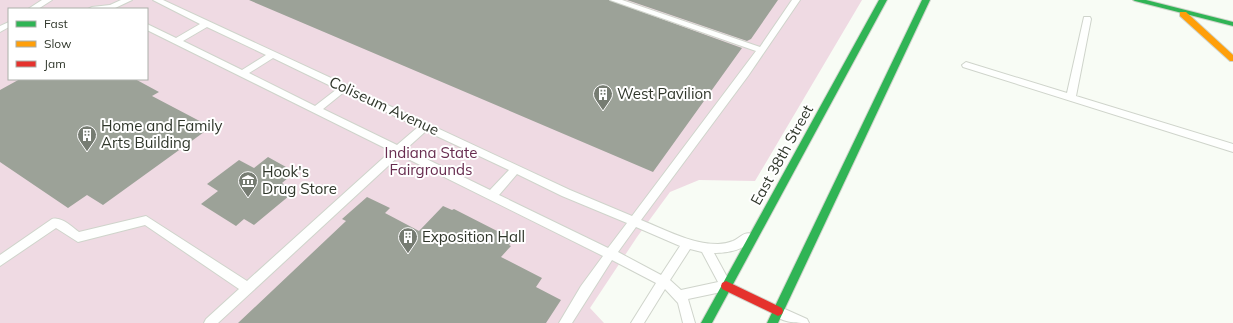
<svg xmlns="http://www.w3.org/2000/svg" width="1233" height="323" viewBox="0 0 1233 323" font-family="Mulish,sans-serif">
<rect width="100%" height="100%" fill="#f8fcf5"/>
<path fill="#efdae3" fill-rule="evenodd" d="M 0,0 L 862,0 L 755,181 L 699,180 L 670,192 L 637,237 L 590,308 L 604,323 L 0,323 ZM 9,9 L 147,9 L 147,79 L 9,79 Z"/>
<path fill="#9ca298" d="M 249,0 L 609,0 L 742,48 L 653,172 Z
M 627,0 L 778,0 L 751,39 L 747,41 Z
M 20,79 L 135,79 L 159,92 L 152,96 L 211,127 L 103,205 L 87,195 L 68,208 L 0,162 L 0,90 Z
M 268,157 L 295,172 L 282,183 L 295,191 L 254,225 L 244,219 L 236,226 L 201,204 L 218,191 L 207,184 L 239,160 L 254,168 Z
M 367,197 L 390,208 L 385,213 L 419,231 L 443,206 L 452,210 L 454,209 L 503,234 L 501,236 L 512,241 L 509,245 L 511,246 L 501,257 L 542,278 L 536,287 L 561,300 L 546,323 L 238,323 L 346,221 L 342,219 Z"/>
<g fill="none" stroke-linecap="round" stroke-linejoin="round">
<defs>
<path id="lane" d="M 42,0 L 52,0 L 38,9 L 28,9 Z
M 121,0 L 132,0 L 113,9 L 88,9 L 92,7 L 110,5 Z
M 153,0 L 163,0 L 344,84 L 348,85 L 349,87 L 570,190 L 632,216 L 756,51 L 610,0 L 622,0 L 760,47 L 792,0 L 800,0 L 748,76 L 641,220 C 666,230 691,244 718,244 C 723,244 728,243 733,241 C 740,238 744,231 752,234 L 754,237 C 747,250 727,253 714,253 L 732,286 L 730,290 L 726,291 L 688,299 L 695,323 L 683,323 L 678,303 L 665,289 L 644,323 L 631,323 L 656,283 L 612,260 L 572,323 L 559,323 L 581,286 L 603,256 L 400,155 L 218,323 L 204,323 L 206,319 L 239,289 L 145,225 L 78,242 L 56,228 L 0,266 L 0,255 L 52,219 C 61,216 72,227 79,232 L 146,216 L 247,281 L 391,151 L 147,30 L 147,24 L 176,38 L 200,24 ZM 207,27 L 266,55 L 242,70 L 183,41 ZM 273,58 L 337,89 L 315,106 L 249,73 ZM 344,92 L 418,127 L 397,145 L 323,109 ZM 426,131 L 509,170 L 490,190 L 406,149 ZM 517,174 L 562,196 L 627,223 L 608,248 L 499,195 ZM 636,227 L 680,246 L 661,275 L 618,252 ZM 690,249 L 702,252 L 718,282 L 681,290 L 670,280 Z
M 1084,17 L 1090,17 L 1091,19 L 1076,96 L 1233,144 L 1233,152 L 963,67 L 962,65 L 966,62 L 1067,93 Z
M 9,22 L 9,27 L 0,32 L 0,26 Z
M 778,306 L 807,319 L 809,323 C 797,323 778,323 772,311 L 774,307 Z"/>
<path id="fast" d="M 879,0 L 887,0 L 712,323 L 701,323 Z
M 922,0 L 930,0 L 778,323 L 767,323 Z
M 1133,0 L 1146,0 L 1233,22 L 1233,26 L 1135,1 Z"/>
<path id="slow" d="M 1180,12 L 1186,12 L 1233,55 L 1233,61 L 1230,61 L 1180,16 Z"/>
<path id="jam" d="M 726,281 L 782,308 L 783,311 L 782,314 L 778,316 L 774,314 L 722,289 L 721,286 L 722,283 Z"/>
</defs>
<use href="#lane" stroke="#cfd4cb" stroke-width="2"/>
<use href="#fast" stroke="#cfd4cb" stroke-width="2"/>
<use href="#slow" stroke="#cfd4cb" stroke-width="2"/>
<use href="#jam" stroke="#cfd4cb" stroke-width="2"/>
<use href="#lane" fill="#fefffe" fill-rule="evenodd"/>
<use href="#fast" fill="#30b455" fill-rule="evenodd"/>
<use href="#slow" fill="#ff9f0a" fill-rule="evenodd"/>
<use href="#jam" fill="#e5322d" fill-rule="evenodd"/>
</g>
<defs>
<symbol id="building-pin" viewBox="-11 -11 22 30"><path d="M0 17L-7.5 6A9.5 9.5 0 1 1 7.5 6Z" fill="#767c72" stroke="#fff"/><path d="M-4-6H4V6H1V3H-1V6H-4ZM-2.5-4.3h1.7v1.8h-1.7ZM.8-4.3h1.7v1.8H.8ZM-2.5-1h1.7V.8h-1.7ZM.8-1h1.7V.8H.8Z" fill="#fff"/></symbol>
<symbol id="museum-pin" viewBox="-11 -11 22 30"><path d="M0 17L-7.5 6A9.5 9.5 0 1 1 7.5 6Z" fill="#767c72" stroke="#fff"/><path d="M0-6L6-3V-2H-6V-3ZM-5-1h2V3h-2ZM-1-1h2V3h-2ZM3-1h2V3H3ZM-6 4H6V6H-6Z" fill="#fff"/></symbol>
</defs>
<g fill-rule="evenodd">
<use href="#building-pin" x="592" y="83" width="22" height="30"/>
<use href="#building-pin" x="76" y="124" width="22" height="30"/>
<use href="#museum-pin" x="237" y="170" width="22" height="30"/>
<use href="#building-pin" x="397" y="226" width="22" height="30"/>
</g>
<g text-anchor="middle" stroke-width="4" stroke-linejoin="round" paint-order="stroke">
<g font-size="15" fill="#30372b" stroke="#fff" text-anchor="start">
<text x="617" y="99">West Pavilion</text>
<text x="101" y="131">Home and Family<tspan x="101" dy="17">Arts Building</tspan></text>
<text x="262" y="177">Hook's<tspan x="262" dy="17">Drug Store</tspan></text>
<text x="422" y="242">Exposition Hall</text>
</g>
<g font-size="15" fill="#30372b" stroke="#fff">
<text transform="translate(384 106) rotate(25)" y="5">Coliseum Avenue</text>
<text transform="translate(782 155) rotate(-61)" y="5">East 38th Street</text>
</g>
<g font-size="15" fill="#682d50" stroke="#fff">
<text x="431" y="158">Indiana State<tspan x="431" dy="17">Fairgrounds</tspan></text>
</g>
</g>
<rect x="8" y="8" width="140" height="72" fill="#ffffff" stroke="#acafaa"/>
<rect x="16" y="21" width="20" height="6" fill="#30b455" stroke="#acafaa"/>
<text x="44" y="28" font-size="12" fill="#30372b">Fast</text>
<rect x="16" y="41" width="20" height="6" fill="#ff9f0a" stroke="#acafaa"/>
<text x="44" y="48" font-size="12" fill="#30372b">Slow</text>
<rect x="16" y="61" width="20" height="6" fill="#e5322d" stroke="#acafaa"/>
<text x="44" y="68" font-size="12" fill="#30372b">Jam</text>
</svg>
